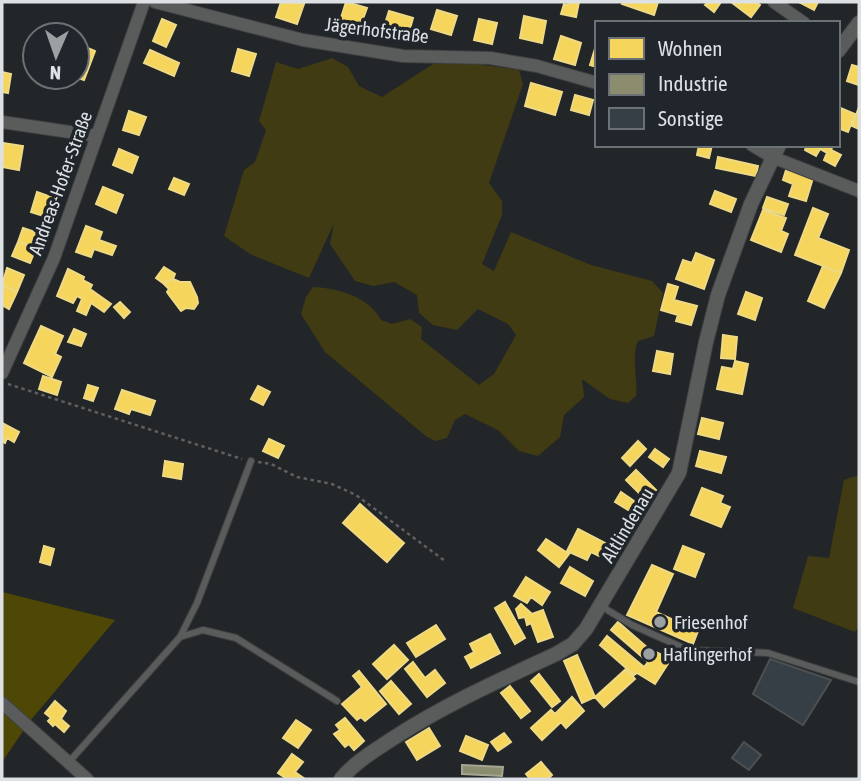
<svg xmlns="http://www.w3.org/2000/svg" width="861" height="781" viewBox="0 0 861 781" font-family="'Asap Condensed',sans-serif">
<rect width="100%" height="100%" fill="#232628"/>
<path fill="#403b12" d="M 332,58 L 348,67 L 359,86 L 382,97 L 433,64 L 468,63 L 519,70 L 523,84 L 489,183 L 502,201 L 502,215 L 482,264 L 494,271 L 511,232 L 591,265 L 652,281 L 663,293 L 654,336 L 638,341 C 631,357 638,378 636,396 L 628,403 L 610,399 L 582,379 L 584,397 L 564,415 L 560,437 L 538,456 L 519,451 L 498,430 L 465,414 L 455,420 L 447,438 L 436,441 L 427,437 L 325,352 L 301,314 L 306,297 L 313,287 C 338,288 369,297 381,320 L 392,324 L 410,319 L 422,327 L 421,339 L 479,385 L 494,374 L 516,335 L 508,324 L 478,309 L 457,330 L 433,325 L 419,313 L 417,295 L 394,282 L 373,286 L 355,281 L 330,244 L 334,223 L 309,278 L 250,254 L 224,236 L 244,170 L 255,162 L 266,130 L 259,121 L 276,62 L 298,69 Z
M 859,475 L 859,626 L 855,632 L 793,608 L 808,556 L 829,558 L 844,480 Z"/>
<path fill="#4e4705" d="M 2,592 L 115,620 L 30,721 L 2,762 Z"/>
<path fill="#f6d55c" stroke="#eed985" stroke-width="2" d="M 281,2 L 304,4 L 297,24 L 276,17 Z
M 346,2 L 367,8 L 360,27 L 340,21 Z
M 568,2 L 579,2 L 576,17 L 561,14 L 564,4 L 568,5 Z
M 623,2 L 658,2 L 654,15 L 622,4 Z
M 708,2 L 721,2 L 714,12 L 705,5 Z
M 731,2 L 756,2 L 760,5 L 751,17 Z
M 799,2 L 818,2 L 814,10 Z
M 437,10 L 457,16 L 451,35 L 431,29 Z
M 389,11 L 413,18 L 407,40 L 382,33 Z
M 524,16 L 546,21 L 542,43 L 520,38 Z
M 162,19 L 176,25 L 166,47 L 153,41 Z
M 479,19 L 497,23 L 492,44 L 474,40 Z
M 561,36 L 581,43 L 575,65 L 554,59 Z
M 597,42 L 597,67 L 590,65 Z
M 78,44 L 95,51 L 84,80 L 75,77 L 77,77 Z
M 238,49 L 256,54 L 249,76 L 232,71 Z
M 150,50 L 179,63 L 174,76 L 144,63 Z
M 852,65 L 859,67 L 859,85 L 847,81 Z
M 2,72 L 11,74 L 8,93 L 2,92 Z
M 531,83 L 562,92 L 555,115 L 525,106 Z
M 575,95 L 593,100 L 589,115 L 571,110 Z
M 838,107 L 855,114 L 848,132 L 838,128 Z
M 859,107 L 859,129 L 852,126 Z
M 129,111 L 146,117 L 139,135 L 123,130 Z
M 3,143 L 23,146 L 19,170 L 2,167 Z
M 699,145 L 712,145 L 709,158 L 697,155 Z
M 807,145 L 833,145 L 831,150 L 841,155 L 835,166 L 824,160 L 827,153 L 820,149 L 816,156 L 805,150 Z
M 119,149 L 138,157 L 132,173 L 113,165 Z
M 718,157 L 758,166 L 756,176 L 716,168 Z
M 786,170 L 813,178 L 806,201 L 789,196 L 793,184 L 783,180 Z
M 174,178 L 189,184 L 184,195 L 169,189 Z
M 103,187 L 123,195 L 116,213 L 96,204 Z
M 715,191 L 736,199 L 731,212 L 710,204 Z
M 37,192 L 57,199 L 50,218 L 31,212 Z
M 767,197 L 788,204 L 784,215 L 763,208 Z
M 813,208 L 828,214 L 818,238 L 849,250 L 841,273 L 795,255 Z
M 763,210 L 786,218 L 781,231 L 788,234 L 781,252 L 751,240 Z
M 86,226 L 102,232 L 99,240 L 116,246 L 112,255 L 94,249 L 91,257 L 76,252 Z
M 23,228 L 41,234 L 36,248 L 18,242 Z
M 18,242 L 36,248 L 30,263 L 12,256 Z
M 696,253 L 714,260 L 704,289 L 676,279 L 683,260 L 692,263 Z
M 823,266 L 841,273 L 824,308 L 808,301 Z
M 164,267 L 175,274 L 173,279 L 163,283 L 156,278 Z
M 7,268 L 24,275 L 17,292 L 2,285 Z
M 68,269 L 84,277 L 83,280 L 92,285 L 90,289 L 111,304 L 104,312 L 91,303 L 86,315 L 77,311 L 82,299 L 77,296 L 73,303 L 57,296 Z
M 173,279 L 180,282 L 190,282 L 197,297 L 198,303 L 194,309 L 186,308 L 181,311 L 169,295 L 167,292 L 169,289 L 163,283 Z
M 668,284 L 678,287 L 674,300 L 697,306 L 691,325 L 676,321 L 678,315 L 661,310 Z
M 2,285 L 17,292 L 9,309 L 2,305 Z
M 746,292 L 762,298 L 755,320 L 738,314 Z
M 120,302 L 130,312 L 124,318 L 114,307 Z
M 41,326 L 63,336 L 55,354 L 61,357 L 52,377 L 24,363 Z
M 74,329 L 86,334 L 81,346 L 68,342 Z
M 723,335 L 737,337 L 735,359 L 721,358 Z
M 657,351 L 673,354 L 670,374 L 653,371 Z
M 735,361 L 748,364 L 742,394 L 717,389 L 722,367 L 733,369 Z
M 43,376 L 61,382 L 57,395 L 39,389 Z
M 88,385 L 98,388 L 93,401 L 84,398 Z
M 258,386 L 270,392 L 263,405 L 251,399 Z
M 122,390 L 155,401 L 150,415 L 131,409 L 129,414 L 115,409 Z
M 702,418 L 723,423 L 719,439 L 698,434 Z
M 2,423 L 19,432 L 14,442 L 7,438 L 5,443 L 2,441 Z
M 269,439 L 284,446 L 278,458 L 263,451 Z
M 638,441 L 646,449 L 630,466 L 622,458 Z
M 655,449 L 669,459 L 663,467 L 649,457 Z
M 700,451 L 726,457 L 721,473 L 696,466 Z
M 165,461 L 183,464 L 181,479 L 163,476 Z
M 636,470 L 656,490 L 646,500 L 626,480 Z
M 702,488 L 723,496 L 720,503 L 730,507 L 721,527 L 691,515 Z
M 621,492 L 643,507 L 638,516 L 615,502 Z
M 360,504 L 404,543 L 387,562 L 343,523 Z
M 578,529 L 605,543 L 599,556 L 591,552 L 587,560 L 567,551 Z
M 546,539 L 569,554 L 559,567 L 538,550 Z
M 44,546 L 54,549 L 50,565 L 40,562 Z
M 683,546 L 704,554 L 695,577 L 674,569 Z
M 652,565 L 673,574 L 656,612 L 698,631 L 693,644 L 627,615 Z
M 570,567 L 593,581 L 585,596 L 561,583 Z
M 526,577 L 550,592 L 542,605 L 531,597 L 527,603 L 514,596 Z
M 505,602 L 525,638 L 515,644 L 495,608 Z
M 521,604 L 532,614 L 543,610 L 553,637 L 538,642 L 531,623 L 527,625 L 525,617 L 519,618 L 516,609 Z
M 618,622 L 649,649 L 671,659 L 655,684 L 637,673 L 634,675 L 600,645 L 607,636 L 644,667 L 648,662 L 611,630 Z
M 436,625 L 445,639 L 416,657 L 407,643 Z
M 490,634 L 500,653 L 471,668 L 465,657 L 474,652 L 470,644 Z
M 394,645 L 408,660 L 387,679 L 373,664 Z
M 577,655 L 595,697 L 582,703 L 564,661 Z
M 413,662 L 425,678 L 435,670 L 445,683 L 427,697 L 405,669 Z
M 626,669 L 635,679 L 604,707 L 595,697 Z
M 359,671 L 386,704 L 365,721 L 361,717 L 357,720 L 342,704 L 362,687 L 353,676 Z
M 539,674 L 560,701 L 552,707 L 531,681 Z
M 391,681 L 411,704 L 399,714 L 380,691 Z
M 510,686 L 530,711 L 521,718 L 501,693 Z
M 572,697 L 584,711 L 566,728 L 561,722 L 542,740 L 531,728 L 551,710 L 555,714 Z
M 55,701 L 66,711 L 61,719 L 69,726 L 64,732 L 55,724 L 53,726 L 48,721 L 51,718 L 45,713 Z
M 345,718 L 364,741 L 354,750 L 349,744 L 345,747 L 334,734 L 340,730 L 336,725 Z
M 296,720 L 311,730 L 298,748 L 283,738 Z
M 429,728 L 440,746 L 417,760 L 406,742 Z
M 504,733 L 511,742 L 498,751 L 491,742 Z
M 466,736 L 488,745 L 482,760 L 460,751 Z
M 292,754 L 303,762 L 295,772 L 305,779 L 287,779 L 278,773 Z
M 541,762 L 552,775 L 548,779 L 530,779 L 526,774 Z"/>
<path fill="#8c8c6e" stroke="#a4a691" stroke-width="2" d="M 462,765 L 503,767 L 502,776 L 462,774 Z"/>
<path fill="#353f45" stroke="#4d5052" stroke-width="2" d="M 770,659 L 831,680 L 803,725 L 753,694 Z
M 744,742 L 761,755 L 749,770 L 732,758 Z"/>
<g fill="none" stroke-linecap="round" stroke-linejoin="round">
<defs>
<path id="service" d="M 601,606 L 632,625 L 688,650 L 768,653 L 859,682
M 180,637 L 203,630 L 236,638 L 337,701
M 68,763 L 180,637 L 197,603 L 251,461"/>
<path id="minor" d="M 155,2 L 303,40 L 403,56 L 490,58 L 537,66 L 597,83
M 774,2 L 804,23
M 2,122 L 97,136
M 752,145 L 772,157 L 859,191
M 2,373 L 54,258 L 144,2
M 2,703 L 87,779"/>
<path id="tertiary" d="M 838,51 L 859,23
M 341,779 C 355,762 374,751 392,739 C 444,705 500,680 556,654 L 573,644 L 586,629 L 679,473 L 706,342 L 718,295 L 751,204 L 779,145"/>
</defs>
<use href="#service" stroke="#3e4041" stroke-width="8"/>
<use href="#minor" stroke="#3e4041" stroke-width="14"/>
<use href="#tertiary" stroke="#3e4041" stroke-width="16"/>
<path stroke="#5e5f60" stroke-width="2.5" stroke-dasharray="3.5 3.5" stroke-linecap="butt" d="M 8,384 L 242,459
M 258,462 L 271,464 L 297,477 L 332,484 L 356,495 L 445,561"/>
<use href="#service" stroke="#5a5c5c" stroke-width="6"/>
<use href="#minor" stroke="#5a5c5c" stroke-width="12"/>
<use href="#tertiary" stroke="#5a5c5c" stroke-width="14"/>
</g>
<g fill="#9ca0a2" stroke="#20262b" stroke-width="2.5">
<circle cx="660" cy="622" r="7"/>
<circle cx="649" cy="654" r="7"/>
</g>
<g text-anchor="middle" stroke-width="7" stroke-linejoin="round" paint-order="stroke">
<g font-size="19" fill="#dde1e4" stroke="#20262b">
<text transform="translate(377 30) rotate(7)" y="7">Jägerhofstraße</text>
<text transform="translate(60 183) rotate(-70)" y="7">Andreas-Hofer-Straße</text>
<text transform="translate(627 525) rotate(-59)" y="7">Altlindenau</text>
</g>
<g font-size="19" fill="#dde1e4" stroke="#20262b" text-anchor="start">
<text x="674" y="629">Friesenhof</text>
<text x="663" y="661">Haflingerhof</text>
</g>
</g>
<rect width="861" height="781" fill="none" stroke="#dde1e4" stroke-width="7"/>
<rect x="595" y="21" width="245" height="126" fill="#20262b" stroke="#6c7175" stroke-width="2"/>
<rect x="609" y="38" width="35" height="21" fill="#f6d55c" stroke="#6c7175" stroke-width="2"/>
<text x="658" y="56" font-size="21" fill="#dde1e4">Wohnen</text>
<rect x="609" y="74" width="35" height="21" fill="#8c8c6e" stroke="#6c7175" stroke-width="2"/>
<text x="658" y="91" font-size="21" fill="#dde1e4">Industrie</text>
<rect x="609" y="108" width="35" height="21" fill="#353f45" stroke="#6c7175" stroke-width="2"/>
<text x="658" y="126" font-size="21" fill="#dde1e4">Sonstige</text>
<g transform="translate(56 56) rotate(182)"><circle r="33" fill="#20262b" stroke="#6c7175" stroke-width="2"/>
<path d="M0-5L12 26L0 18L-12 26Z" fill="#9ca0a2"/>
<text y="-10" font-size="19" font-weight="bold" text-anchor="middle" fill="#dde1e4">N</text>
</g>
</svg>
